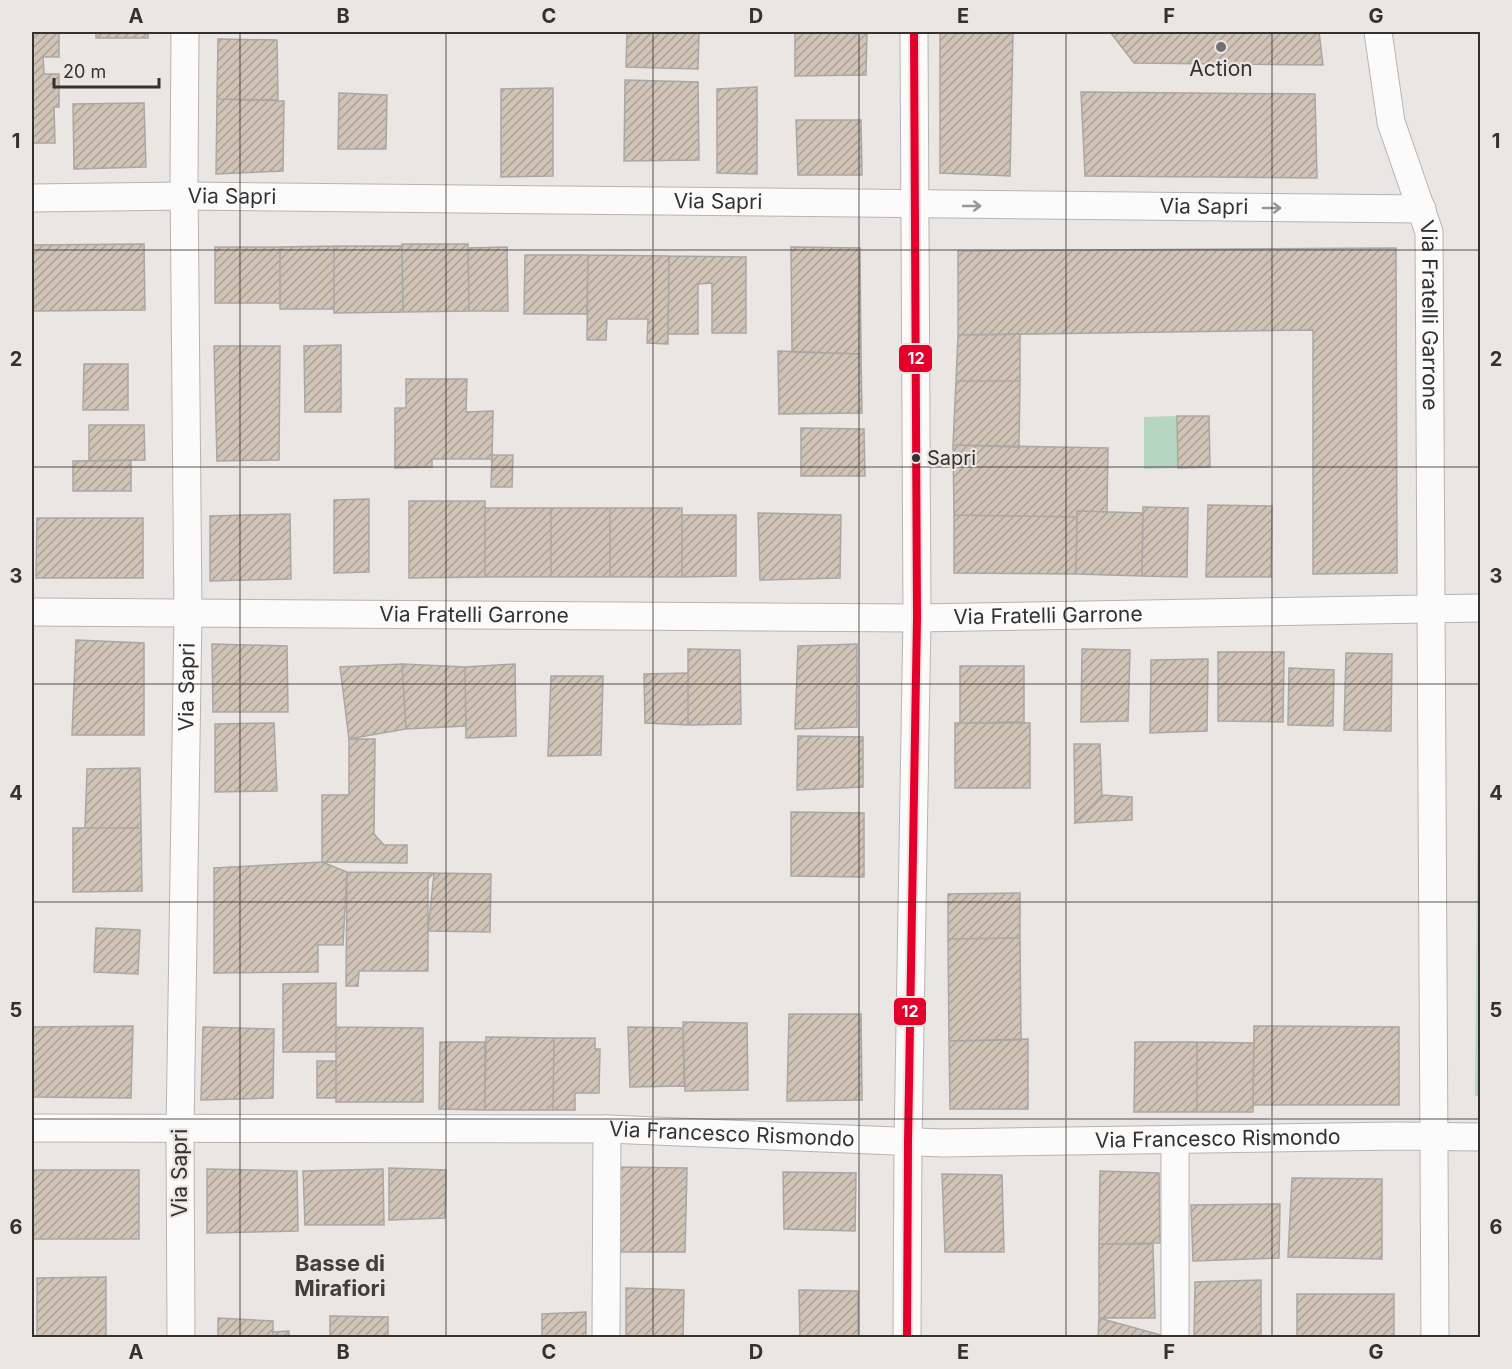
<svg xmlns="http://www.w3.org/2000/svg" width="1512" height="1369" viewBox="0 0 1512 1369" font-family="Inter,sans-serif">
<defs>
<pattern id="building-hatch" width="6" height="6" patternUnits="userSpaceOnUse" patternTransform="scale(1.5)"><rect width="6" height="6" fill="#d1c4b6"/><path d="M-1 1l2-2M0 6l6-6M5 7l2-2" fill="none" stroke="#aaa095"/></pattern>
</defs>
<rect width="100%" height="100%" fill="#e9e6e4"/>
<path fill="#b7d6c2" d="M 1177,416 L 1178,468 L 1144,469 L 1144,417 Z
M 1479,658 L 1480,658 L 1480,1096 L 1475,1096 Z"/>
<path fill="url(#building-hatch)" stroke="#a9a7a5" stroke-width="1.5" d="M 32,32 L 59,32 L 59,57 L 43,57 L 44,74 L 59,74 L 59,107 L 54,107 L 55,143 L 32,143 Z
M 96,32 L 148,32 L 148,38 L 96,38 Z
M 627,32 L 699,32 L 698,69 L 626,67 Z
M 795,32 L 867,32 L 866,75 L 795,76 Z
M 940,32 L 1013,32 L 1010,176 L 940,173 Z
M 1110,32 L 1319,32 L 1323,65 L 1134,63 Z
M 218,39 L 277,40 L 278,100 L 217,99 Z
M 625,80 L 698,82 L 699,160 L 624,161 Z
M 757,87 L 757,174 L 717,173 L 717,89 Z
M 553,88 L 553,176 L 501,177 L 501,89 Z
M 1081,92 L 1315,94 L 1317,178 L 1085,176 Z
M 339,93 L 387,95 L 386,149 L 338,149 Z
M 217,99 L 284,101 L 283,171 L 216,174 Z
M 144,103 L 146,167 L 74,169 L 73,104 Z
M 796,120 L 861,120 L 862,175 L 798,175 Z
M 144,244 L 145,310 L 32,311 L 32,245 Z
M 402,244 L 468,244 L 469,311 L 403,312 Z
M 334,246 L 402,246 L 403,312 L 334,313 Z
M 334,246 L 334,309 L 280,309 L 280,247 Z
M 215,247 L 280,247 L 280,303 L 215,303 Z
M 507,247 L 508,311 L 469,311 L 468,248 Z
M 791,247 L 860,248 L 861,354 L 792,352 Z
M 1396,248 L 1397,573 L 1313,574 L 1313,330 L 958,335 L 958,251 Z
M 525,255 L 588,255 L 587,314 L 524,314 Z
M 588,255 L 669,256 L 668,344 L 647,343 L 648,319 L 607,319 L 606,340 L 587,340 Z
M 669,256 L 746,257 L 746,333 L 712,333 L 712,283 L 698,284 L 698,334 L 668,334 Z
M 1020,334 L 1020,381 L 956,381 L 958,335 Z
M 341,345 L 341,412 L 305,412 L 304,346 Z
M 214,346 L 280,346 L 279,460 L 217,461 Z
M 778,351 L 861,354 L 862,413 L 779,414 Z
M 84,364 L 128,364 L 128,410 L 83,410 Z
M 406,379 L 467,379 L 466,412 L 493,411 L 492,459 L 432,459 L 432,467 L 395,468 L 395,408 L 406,408 Z
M 956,381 L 1020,381 L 1019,447 L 953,445 Z
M 1177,416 L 1209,416 L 1210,467 L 1178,468 Z
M 89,425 L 144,425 L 145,460 L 89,461 Z
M 801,428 L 864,429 L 865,476 L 801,476 Z
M 953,445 L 1108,448 L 1107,512 L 1077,511 L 1077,517 L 954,515 Z
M 492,455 L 513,455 L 512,487 L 491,487 Z
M 131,460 L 131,491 L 73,491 L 73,461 Z
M 369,499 L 369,572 L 334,573 L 334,500 Z
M 409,501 L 485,501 L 485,577 L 409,578 Z
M 1208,505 L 1272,506 L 1271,577 L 1206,577 Z
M 1143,507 L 1188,508 L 1187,577 L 1142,576 Z
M 485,508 L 551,508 L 551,577 L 485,577 Z
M 551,508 L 610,508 L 610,577 L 551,577 Z
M 610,508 L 682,508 L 682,577 L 610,577 Z
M 1077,511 L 1143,513 L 1142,576 L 1076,574 Z
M 758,513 L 841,515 L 840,578 L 760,580 Z
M 290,514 L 291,579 L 210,581 L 210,516 Z
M 682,515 L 736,515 L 736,576 L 682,577 Z
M 954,515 L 1077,517 L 1076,574 L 954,573 Z
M 37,518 L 143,518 L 143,578 L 36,578 Z
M 76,640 L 144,643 L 144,735 L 72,735 Z
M 212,644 L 287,646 L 288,712 L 213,712 Z
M 857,644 L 857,727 L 795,729 L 798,646 Z
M 688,649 L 740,650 L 741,724 L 688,725 Z
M 1082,649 L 1130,650 L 1128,721 L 1081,722 Z
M 1218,652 L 1284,652 L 1283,722 L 1218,721 Z
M 1346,653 L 1392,654 L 1391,731 L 1344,730 Z
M 1208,659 L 1207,731 L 1150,733 L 1151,660 Z
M 402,664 L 465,667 L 466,726 L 406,729 Z
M 402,664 L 406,729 L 349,739 L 340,667 Z
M 515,664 L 516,736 L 466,738 L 465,667 Z
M 960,666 L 1024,666 L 1024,722 L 960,723 Z
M 1289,668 L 1334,670 L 1333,726 L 1288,725 Z
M 688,673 L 688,725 L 645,723 L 644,674 Z
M 551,676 L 603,676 L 601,755 L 548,756 Z
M 274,723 L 277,791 L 215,792 L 215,724 Z
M 955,723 L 1030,723 L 1030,788 L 955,788 Z
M 798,736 L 863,737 L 863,787 L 797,790 Z
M 349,739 L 375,739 L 374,834 L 384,845 L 407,845 L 407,863 L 322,862 L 322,795 L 349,795 Z
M 1074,744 L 1100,744 L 1102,795 L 1075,823 Z
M 140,768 L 141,828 L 85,828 L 87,769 Z
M 1102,795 L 1132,797 L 1132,820 L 1075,823 Z
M 791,812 L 864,813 L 864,877 L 791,876 Z
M 73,828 L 141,828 L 142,891 L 73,892 Z
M 322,862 L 347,872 L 343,945 L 318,945 L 318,972 L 214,973 L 214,868 Z
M 347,872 L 434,873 L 428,879 L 428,971 L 359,971 L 358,986 L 346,986 Z
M 434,873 L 491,874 L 490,932 L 428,931 Z
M 1020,893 L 1020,938 L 948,939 L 948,894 Z
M 96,928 L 140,930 L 138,974 L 94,972 Z
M 1020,938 L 1021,1040 L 949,1041 L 948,939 Z
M 336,983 L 336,1052 L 283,1052 L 283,984 Z
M 789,1014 L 861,1014 L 862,1100 L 787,1101 Z
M 683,1022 L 747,1023 L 748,1090 L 685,1091 Z
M 133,1026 L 131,1098 L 32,1097 L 32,1027 Z
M 1254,1026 L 1399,1027 L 1399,1105 L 1253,1105 Z
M 203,1027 L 274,1029 L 273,1098 L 201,1100 Z
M 336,1027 L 423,1028 L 423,1102 L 336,1102 Z
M 628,1027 L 683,1028 L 684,1086 L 630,1087 Z
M 486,1037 L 554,1038 L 553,1110 L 485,1110 Z
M 554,1038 L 595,1038 L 595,1049 L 600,1049 L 599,1093 L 575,1093 L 575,1110 L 553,1110 Z
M 1028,1039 L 1028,1109 L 950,1109 L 949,1041 Z
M 440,1042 L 485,1042 L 485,1110 L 439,1109 Z
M 1135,1042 L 1197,1042 L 1197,1112 L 1134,1112 Z
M 1197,1042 L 1254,1043 L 1253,1112 L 1197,1112 Z
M 317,1061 L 336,1061 L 336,1098 L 317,1098 Z
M 616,1167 L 687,1168 L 685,1252 L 617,1252 Z
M 389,1168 L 446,1170 L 445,1218 L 389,1220 Z
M 207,1169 L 297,1171 L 298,1231 L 207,1233 Z
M 383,1169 L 384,1225 L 305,1225 L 303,1171 Z
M 32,1170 L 139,1170 L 139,1239 L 32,1239 Z
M 1100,1171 L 1159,1173 L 1160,1243 L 1099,1244 Z
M 783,1172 L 856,1173 L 855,1231 L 784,1229 Z
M 942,1174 L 1002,1175 L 1004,1252 L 945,1252 Z
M 1292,1178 L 1382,1179 L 1382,1259 L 1288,1257 Z
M 1280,1204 L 1279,1258 L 1193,1261 L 1191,1205 Z
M 1099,1244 L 1153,1244 L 1155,1318 L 1099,1318 Z
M 106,1277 L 106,1338 L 37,1338 L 37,1278 Z
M 1261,1280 L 1261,1338 L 1194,1338 L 1195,1282 Z
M 626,1288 L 684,1290 L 683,1338 L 626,1338 Z
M 799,1290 L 858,1291 L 858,1338 L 800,1338 Z
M 1297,1294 L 1394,1294 L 1394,1338 L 1297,1338 Z
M 586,1312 L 586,1338 L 542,1338 L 542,1314 Z
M 330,1316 L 388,1317 L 388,1338 L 330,1338 Z
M 218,1318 L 273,1321 L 273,1338 L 218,1338 Z
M 1099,1318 L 1161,1335 L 1162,1338 L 1098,1338 Z
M 289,1331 L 289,1338 L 273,1338 L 273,1332 Z"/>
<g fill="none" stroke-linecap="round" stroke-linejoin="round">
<defs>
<g id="minor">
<path id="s1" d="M 1378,32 L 1391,122 L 1429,232 L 1435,1338"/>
<path id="s2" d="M 32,198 L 184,196 L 1422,209"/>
<path id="s3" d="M 32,612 L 917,618 L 1480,608"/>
<path id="s4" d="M 32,1128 L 607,1129 L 943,1143 L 1396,1136 L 1480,1137"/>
<path id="s5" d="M 181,1338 L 180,1130 L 188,614 L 184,181 L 185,32"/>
<path d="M 606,1338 L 607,1129"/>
<path d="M 907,1338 L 908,1142 L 917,618 L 914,32"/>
<path d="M 1175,1338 L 1175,1140"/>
</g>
</defs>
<use href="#minor" stroke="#b7b4b3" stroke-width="29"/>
<use href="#minor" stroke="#fcfbfb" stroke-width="27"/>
<defs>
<path id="bus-1" d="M 907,1338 L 908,1142 L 917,618 L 914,32"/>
</defs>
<use href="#bus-1" stroke="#ebe6e2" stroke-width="12"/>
<use href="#bus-1" stroke="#e4002b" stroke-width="8"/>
</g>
<defs><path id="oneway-shaft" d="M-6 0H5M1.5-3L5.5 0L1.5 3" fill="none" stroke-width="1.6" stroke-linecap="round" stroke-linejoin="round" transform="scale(1.5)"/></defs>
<g stroke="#989696">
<use href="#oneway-shaft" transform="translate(972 206)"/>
<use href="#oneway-shaft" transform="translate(1272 208)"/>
</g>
<path fill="none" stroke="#343231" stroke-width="1.5" stroke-opacity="0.55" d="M 240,32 L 240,1338M 446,32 L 446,1338M 653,32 L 653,1338M 859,32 L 859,1338M 1066,32 L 1066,1338M 1272,32 L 1272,1338M 32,250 L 1480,250M 32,467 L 1480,467M 32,684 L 1480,684M 32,902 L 1480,902M 32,1119 L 1480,1119"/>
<circle fill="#737170" stroke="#ebe6e2" stroke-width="2" cx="1221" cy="47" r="6"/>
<circle fill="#343231" stroke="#ebe6e2" stroke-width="2" cx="916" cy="458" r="5"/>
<g text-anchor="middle" stroke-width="4.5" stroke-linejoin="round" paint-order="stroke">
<g font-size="20" fill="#343231" stroke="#ebe6e2" text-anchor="start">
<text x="927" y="465">Sapri</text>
</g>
<g font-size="21" fill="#343231" stroke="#ebe6e2">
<text x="1221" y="76">Action</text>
</g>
<g font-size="21" fill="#343231" stroke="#ebe6e2">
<text dy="7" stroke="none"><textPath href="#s2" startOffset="200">Via Sapri</textPath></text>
<text dy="7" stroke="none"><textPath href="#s2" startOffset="686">Via Sapri</textPath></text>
<text dy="7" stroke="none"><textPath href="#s2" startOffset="1172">Via Sapri</textPath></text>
<text dy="7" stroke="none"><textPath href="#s1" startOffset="291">Via Fratelli Garrone</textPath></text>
<text dy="7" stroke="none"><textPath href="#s3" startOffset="442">Via Fratelli Garrone</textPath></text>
<text dy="7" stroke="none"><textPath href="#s3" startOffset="1016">Via Fratelli Garrone</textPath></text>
<text dy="7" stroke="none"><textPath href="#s5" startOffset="651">Via Sapri</textPath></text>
<text dy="7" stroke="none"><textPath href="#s4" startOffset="700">Via Francesco Rismondo</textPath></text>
<text dy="7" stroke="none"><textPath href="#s4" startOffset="1186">Via Francesco Rismondo</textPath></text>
<text transform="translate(180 1173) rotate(-90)" y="7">Via Sapri</text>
</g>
<g font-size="22" font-weight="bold" fill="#413d3a" stroke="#ebe6e2">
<text x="340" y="1271">Basse di<tspan x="340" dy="25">Mirafiori</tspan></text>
</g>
</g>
<g stroke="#ebe6e2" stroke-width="2">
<rect x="898" y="344" width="35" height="29" rx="6" fill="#e4002b"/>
<rect x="893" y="997" width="34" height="29" rx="6" fill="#e4002b"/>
</g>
<g font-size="16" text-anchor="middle" font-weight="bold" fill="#fff">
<text x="916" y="364">12</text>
<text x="910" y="1017">12</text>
</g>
<rect width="1512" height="1369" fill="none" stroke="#ebe6e2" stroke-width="66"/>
<path d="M54 78v9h105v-9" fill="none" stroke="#343231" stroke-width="3"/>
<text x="63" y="78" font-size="18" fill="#343231" stroke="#ebe6e2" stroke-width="4.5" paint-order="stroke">20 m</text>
<rect x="33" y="33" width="1446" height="1303" fill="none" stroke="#343231" stroke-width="2"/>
<g font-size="20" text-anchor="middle" font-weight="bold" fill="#343231">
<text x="136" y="23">A</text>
<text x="343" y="23">B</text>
<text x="549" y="23">C</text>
<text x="756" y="23">D</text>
<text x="963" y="23">E</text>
<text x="1169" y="23">F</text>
<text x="1376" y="23">G</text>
<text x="16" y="148">1</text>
<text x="1496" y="148">1</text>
<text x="16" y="366">2</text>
<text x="1496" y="366">2</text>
<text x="16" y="583">3</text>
<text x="1496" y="583">3</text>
<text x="16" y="800">4</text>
<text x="1496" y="800">4</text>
<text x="16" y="1017">5</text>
<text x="1496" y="1017">5</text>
<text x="16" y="1234">6</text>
<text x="1496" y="1234">6</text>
<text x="136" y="1359">A</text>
<text x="343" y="1359">B</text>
<text x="549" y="1359">C</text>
<text x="756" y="1359">D</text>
<text x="963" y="1359">E</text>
<text x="1169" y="1359">F</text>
<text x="1376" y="1359">G</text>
</g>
</svg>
